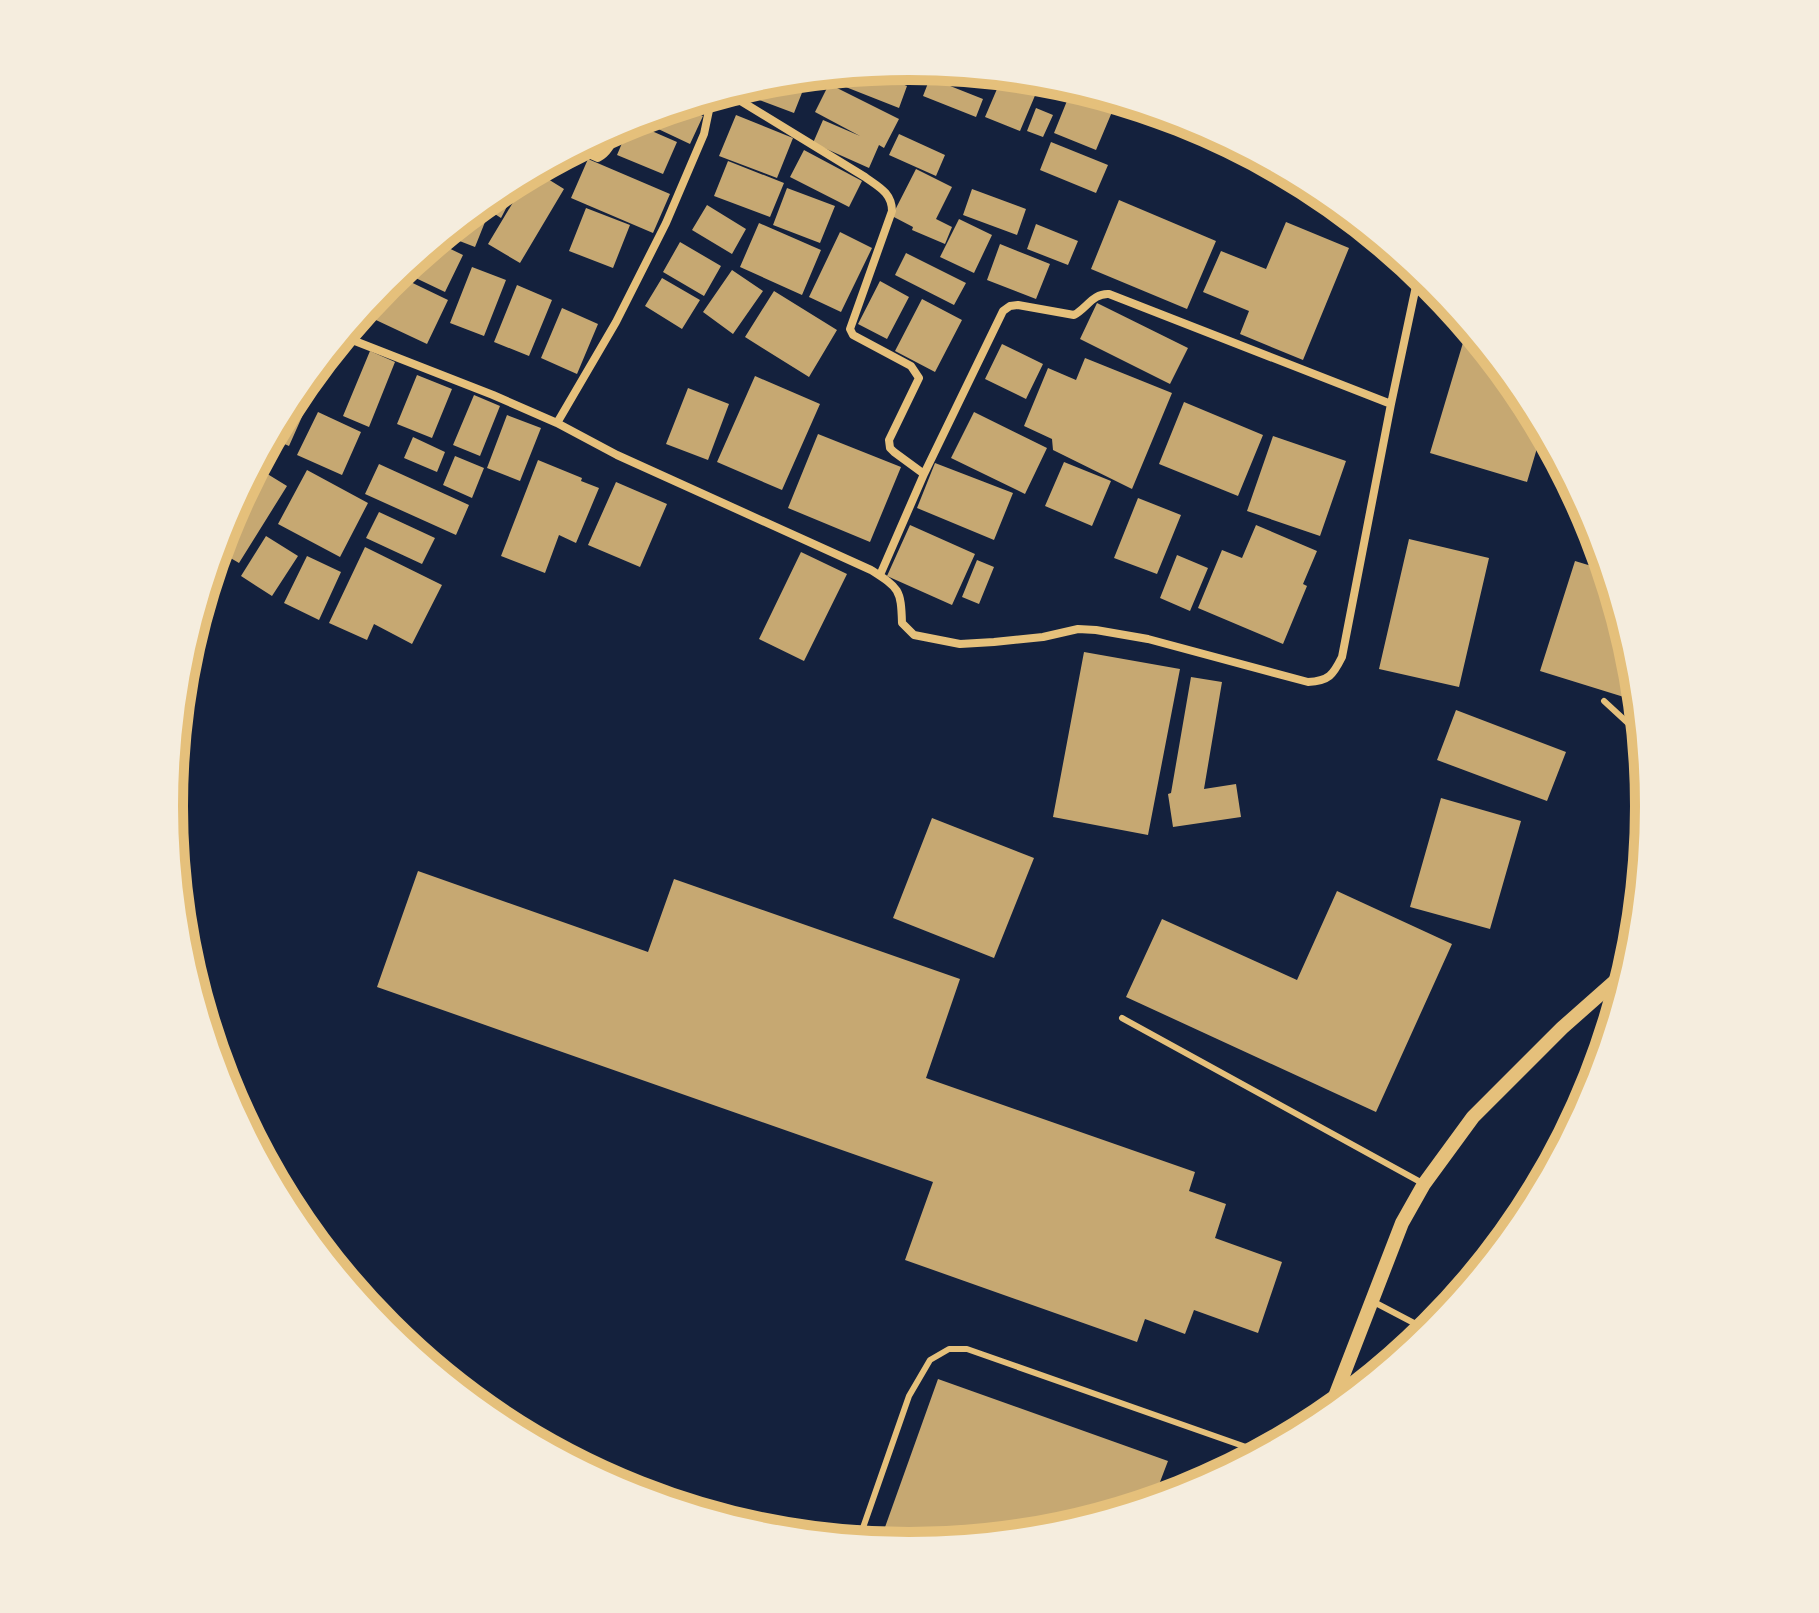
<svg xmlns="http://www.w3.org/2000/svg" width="1819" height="1613" viewBox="0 0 1819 1613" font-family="Figtree,sans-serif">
<rect width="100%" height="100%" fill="#14213d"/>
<path fill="#c6a872" d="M 900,67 L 897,75 L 881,69 Z
M 868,70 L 907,86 L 899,108 L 833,82 L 836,73 Z
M 1003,75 L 1042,79 L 1020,131 L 985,117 Z
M 799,77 L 807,80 L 794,113 L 733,90 L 765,80 Z
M 930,78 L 983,99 L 976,117 L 923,96 Z
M 829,84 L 899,119 L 884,148 L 879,145 L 869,168 L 813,143 L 823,120 L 860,136 L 815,112 Z
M 1073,86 L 1117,100 L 1096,150 L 1054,133 Z
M 681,106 L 703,116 L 690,144 L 637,119 Z
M 1036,108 L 1053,115 L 1043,137 L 1027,131 Z
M 736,115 L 793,138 L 777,178 L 719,156 Z
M 631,122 L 677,142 L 663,174 L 617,155 Z
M 899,134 L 945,155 L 936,176 L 889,155 Z
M 1051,142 L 1108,165 L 1096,193 L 1040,170 Z
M 804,150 L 862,181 L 849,207 L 790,177 Z
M 588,159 L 670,194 L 653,233 L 571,198 Z
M 728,161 L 784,183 L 770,217 L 714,196 Z
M 916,169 L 952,187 L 936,219 L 952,227 L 945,244 L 912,230 L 913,227 L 892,216 Z
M 535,171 L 564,189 L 520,263 L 488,244 L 530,174 Z
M 522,178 L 501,218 L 481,205 L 498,191 Z
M 787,188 L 835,206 L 820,243 L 773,225 Z
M 972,189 L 1026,209 L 1017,235 L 963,215 Z
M 1119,200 L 1216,241 L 1187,309 L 1091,269 Z
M 707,205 L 746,229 L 732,254 L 692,230 Z
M 586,208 L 630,225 L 613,268 L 569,251 Z
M 473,212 L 487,217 L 475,247 L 444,235 Z
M 959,219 L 992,235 L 974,273 L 940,257 Z
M 1286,222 L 1349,248 L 1303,360 L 1240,334 L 1249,311 L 1203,292 L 1221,251 L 1266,269 Z
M 759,223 L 821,250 L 802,295 L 740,267 Z
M 1036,224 L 1078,241 L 1068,265 L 1027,249 Z
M 840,232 L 872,248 L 841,312 L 809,297 Z
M 436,242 L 463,255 L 445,292 L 401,271 Z
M 680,242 L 721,266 L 704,296 L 663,272 Z
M 1000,244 L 1050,264 L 1036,299 L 987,280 Z
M 906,253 L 966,283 L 954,305 L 895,275 Z
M 472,267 L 506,280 L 484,336 L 450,323 Z
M 732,270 L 763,291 L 733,334 L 703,312 Z
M 396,275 L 448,300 L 427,344 L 361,313 L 386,283 Z
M 662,278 L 700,300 L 682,329 L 645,306 Z
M 880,281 L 909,297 L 887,339 L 858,324 Z
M 517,285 L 552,300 L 529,356 L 494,342 Z
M 774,291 L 837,330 L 809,377 L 745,337 Z
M 922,299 L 962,320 L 935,372 L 895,351 Z
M 1097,303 L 1188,348 L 1170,384 L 1080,339 Z
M 562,308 L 598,324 L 577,374 L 541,358 Z
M 1468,326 L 1525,395 L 1543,428 L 1527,482 L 1430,453 Z
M 1002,344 L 1043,364 L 1026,399 L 985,379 Z
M 370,351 L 395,362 L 369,427 L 343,416 Z
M 1085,358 L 1172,393 L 1132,489 L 1053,450 L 1052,439 L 1024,426 L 1048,368 L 1076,380 Z
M 417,375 L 452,389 L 432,438 L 397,424 Z
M 755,376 L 820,404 L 782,490 L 717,462 Z
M 688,388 L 729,404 L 708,460 L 666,444 Z
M 294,394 L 309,401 L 289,446 L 271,438 Z
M 474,395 L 500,406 L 480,456 L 453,445 Z
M 1184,402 L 1263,435 L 1238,496 L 1159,464 Z
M 318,412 L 361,432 L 342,475 L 297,455 Z
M 974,412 L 1047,448 L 1025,494 L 951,458 Z
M 507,415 L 541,428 L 520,481 L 487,468 Z
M 818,434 L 901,467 L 870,542 L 788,508 Z
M 1273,436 L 1346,461 L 1320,536 L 1247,511 Z
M 413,437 L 445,452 L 437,472 L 404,458 Z
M 455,456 L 484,468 L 472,498 L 443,485 Z
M 538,460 L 582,478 L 581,481 L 599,488 L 576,543 L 559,535 L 545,573 L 501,556 Z
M 1064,462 L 1111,481 L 1092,526 L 1045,506 Z
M 935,463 L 1013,493 L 994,540 L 917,508 Z
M 379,464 L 469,505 L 456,535 L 365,494 Z
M 256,467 L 287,486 L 239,563 L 217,550 L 226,523 Z
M 307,470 L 368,503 L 340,557 L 278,524 Z
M 616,482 L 667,504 L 640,567 L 588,545 Z
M 1138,498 L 1181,515 L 1157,574 L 1114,558 Z
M 379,512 L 435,538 L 422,564 L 366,538 Z
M 910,525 L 975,554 L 952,605 L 887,576 Z
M 1256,525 L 1317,551 L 1303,584 L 1307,586 L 1283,644 L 1198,608 L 1222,550 L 1242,558 Z
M 266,536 L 298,556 L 272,596 L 241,576 Z
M 1409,539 L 1489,558 L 1459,687 L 1379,669 Z
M 365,547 L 442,585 L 412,644 L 374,624 L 367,640 L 329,623 Z
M 801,552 L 847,574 L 804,661 L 759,639 Z
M 1177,555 L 1208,568 L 1190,611 L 1160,598 Z
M 307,556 L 341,572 L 319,620 L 284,603 Z
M 977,560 L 994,567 L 979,604 L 962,597 Z
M 1575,561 L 1608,571 L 1636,662 L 1640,702 L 1540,671 Z
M 1084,652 L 1180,669 L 1148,835 L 1053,817 Z
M 1191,677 L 1222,682 L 1204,789 L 1236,784 L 1241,817 L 1173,827 L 1168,794 L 1171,793 Z
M 1456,710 L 1566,752 L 1547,801 L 1437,760 Z
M 1441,798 L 1521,821 L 1490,929 L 1410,907 Z
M 932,818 L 1034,858 L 994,958 L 893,918 Z
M 418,871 L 648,952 L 674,879 L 960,979 L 926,1078 L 1195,1172 L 1189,1191 L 1226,1204 L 1215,1238 L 1282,1262 L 1258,1333 L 1194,1310 L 1185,1334 L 1145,1319 L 1137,1342 L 905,1260 L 933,1182 L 377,987 Z
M 1337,891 L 1452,944 L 1376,1112 L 1126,997 L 1162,919 L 1297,980 Z
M 938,1379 L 1168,1461 L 1152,1503 L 1054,1533 L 909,1547 L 879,1544 Z"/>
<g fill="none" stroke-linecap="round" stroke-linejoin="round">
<path stroke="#e5c07b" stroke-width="6" d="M 1604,701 L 1643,737
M 1122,1018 L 1424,1184
M 1372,1301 L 1431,1332
M 858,1542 L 909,1396 L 930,1360 L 949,1349 L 967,1349 L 1263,1453"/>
<path stroke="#e5c07b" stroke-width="8" d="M 726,92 L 865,177 C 879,187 892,193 892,211 L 850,329 L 853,335 L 911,366 L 919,378 L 889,440 L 890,448 L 894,452 L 924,474 L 880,575
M 577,149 L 598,158 C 610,152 614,138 620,126
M 342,336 L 493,395 L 557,423 L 617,455 L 871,570 C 899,588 901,589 902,623 L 914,635 L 960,644 L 994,642 L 1043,637 L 1078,629 L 1096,630 L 1148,639 L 1308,682 C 1329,681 1333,675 1342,657 L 1391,404 L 1419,272
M 557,423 L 616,322 L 666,223 L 704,134 L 712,96
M 924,474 L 1003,311 L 1010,306 L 1018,305 L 1074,315 C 1087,308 1093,293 1109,294 L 1391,404"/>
<path stroke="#e5c07b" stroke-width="14" d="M 1327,1417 L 1402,1223 L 1424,1184 L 1473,1117 L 1562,1028 L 1631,967"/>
</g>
<path d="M0 0H1819V1613H0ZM183 806a726 726 0 1 1 1452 0a726 726 0 1 1-1452 0Z" fill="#f5edde" fill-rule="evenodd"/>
<path fill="none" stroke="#e5c07b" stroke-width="10" d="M183 806a726 726 0 1 1 1452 0a726 726 0 1 1-1452 0Z"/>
</svg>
